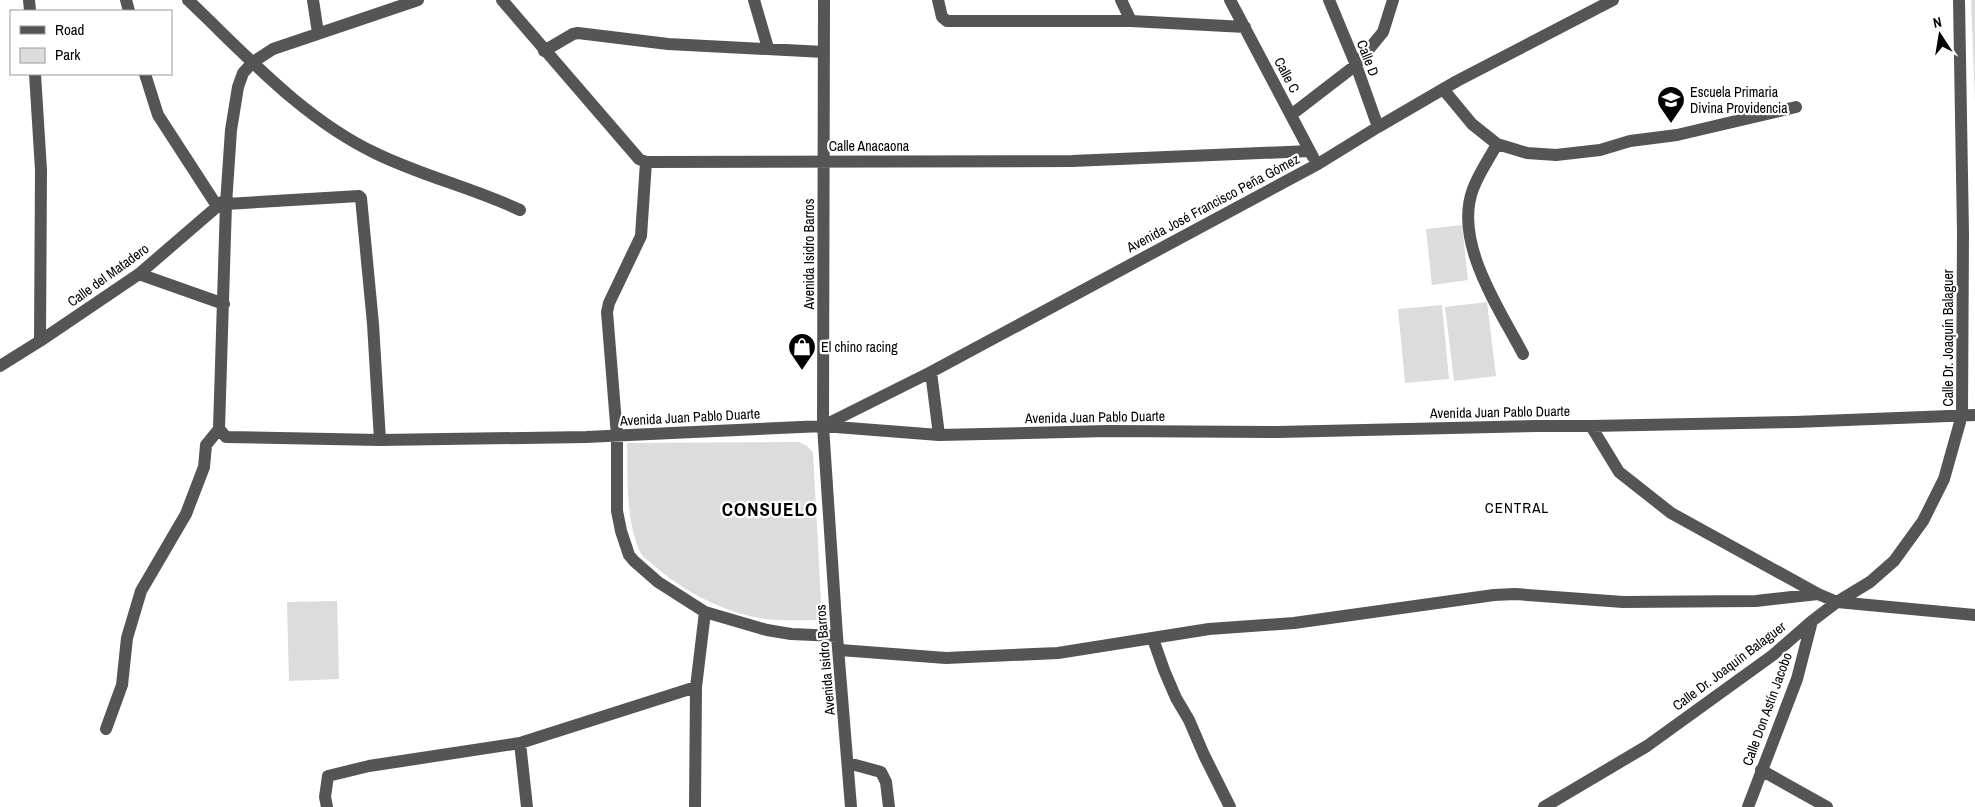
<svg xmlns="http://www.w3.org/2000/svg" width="1975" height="807" viewBox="0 0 1975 807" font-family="'Archivo Narrow',sans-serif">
<rect width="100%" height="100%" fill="#fff"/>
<path fill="#dcdcdc" d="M 1971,0 L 1975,0 L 1975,103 Z
M 1462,225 L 1468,280 L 1432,285 L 1426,229 Z
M 1487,302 L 1496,376 L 1454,381 L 1445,307 Z
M 1442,305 L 1449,379 L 1405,383 L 1398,309 Z
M 799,442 L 807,446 L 813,452 L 822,620 C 797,620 770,622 746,615 C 711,606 676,586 650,562 C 646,559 642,556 640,552 C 625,517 628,479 627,443 Z
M 337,601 L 339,679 L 289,681 L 287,602 Z"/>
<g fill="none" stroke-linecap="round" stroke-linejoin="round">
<path stroke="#555" stroke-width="12" d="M 29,0 L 30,11
M 126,0 L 129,11
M 188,0 C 246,55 302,118 375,153 C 422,176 473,188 520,210
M 313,0 L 318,33
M 502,0 L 639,159 L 646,162 L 1072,161 L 1310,151
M 754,0 L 768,48
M 824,0 L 823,426 L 837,636 L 851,807
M 938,0 L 942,17 L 947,21 L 1131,21 L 1245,27
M 1121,0 L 1131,21
M 1230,0 L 1313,157
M 1329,0 L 1356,65 L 1378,127
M 544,51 L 573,34 L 578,33 L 668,44 L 824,52
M 35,74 L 41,170 L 40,341
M 145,74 L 158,115 L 217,206
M 1443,89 L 1472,124 L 1497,144 L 1527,153 L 1556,155 L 1600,150 L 1630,141 L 1677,135 L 1796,107
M 1291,115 L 1356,65 L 1383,32 L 1393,0
M 1497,144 C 1489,159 1479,173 1473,189 C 1453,242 1499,308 1523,354
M 646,162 L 641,236 L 609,303 L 607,312 L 617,436 L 617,511 L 621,531 L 629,555 L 634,561 L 658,582 L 705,612 L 767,630 L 791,634 L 837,636
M 226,204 L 359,196 L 361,198 L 373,324 L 380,440
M 139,274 L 224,304
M 0,366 L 40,341 L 139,274 L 226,199
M 931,372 L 939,435
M 823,426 L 931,372 L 1318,164 L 1378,127 L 1457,81 L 1613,0
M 1591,426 L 1619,472 L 1671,513 L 1818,594 L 1837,602 L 1975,615
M 219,429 L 226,437 L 380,440 L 586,437 L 823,426 L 939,435 L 1108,431 L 1278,432 L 1537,426 L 1591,426 L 1795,422 L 1975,415
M 1153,639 L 1164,670 L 1176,698 L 1189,720 L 1204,755 L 1230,807
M 840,650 L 946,658 L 1058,653 L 1209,629 L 1294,623 L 1494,595 L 1515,594 L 1623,602 L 1756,601 L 1818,594
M 106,729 L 122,685 L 127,638 L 141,591 L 186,514 L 204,467 L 206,445 L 219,429 L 226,204 L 231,130 L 238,87 L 243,73 L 253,62 L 273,49 L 418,0
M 520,743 L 527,807
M 848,763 L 881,772 L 886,782 L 889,807
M 1761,770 L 1827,807
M 327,807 L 325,797 L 328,776 L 369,766 L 520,743 L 696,687
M 695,807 L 696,687 L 705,612
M 1544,807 L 1647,746 L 1773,655 L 1812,621 L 1837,602 L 1870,582 L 1894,561 L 1923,521 L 1944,479 L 1962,415 L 1963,233 L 1959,0
M 1748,807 L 1797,679 L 1812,621"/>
</g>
<defs>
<symbol id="school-pin" viewBox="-11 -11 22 30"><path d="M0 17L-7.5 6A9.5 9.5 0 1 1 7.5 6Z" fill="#000" stroke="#fff"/><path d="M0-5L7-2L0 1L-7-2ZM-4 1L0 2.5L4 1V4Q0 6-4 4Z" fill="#fff"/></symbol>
<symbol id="shop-pin" viewBox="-11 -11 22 30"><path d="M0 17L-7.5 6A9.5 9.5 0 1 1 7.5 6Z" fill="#000" stroke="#fff"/><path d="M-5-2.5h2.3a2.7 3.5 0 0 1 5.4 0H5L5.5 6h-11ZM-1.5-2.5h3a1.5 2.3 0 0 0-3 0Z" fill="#fff"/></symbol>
</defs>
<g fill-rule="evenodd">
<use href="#school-pin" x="1655" y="84" width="32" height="43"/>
<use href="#shop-pin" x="786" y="331" width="32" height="43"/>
</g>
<g text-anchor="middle" stroke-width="4.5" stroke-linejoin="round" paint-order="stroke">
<g font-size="14" fill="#000" stroke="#fff">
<text transform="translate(1368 58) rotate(69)" y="5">Calle D</text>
<text transform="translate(1287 75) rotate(62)" y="5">Calle C</text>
<text x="869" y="151">Calle Anacaona</text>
<text transform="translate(1213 203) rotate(-28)" y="5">Avenida José Francisco Peña Gómez</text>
<text transform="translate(809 254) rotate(-90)" y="5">Avenida Isidro Barros</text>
<text transform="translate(108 275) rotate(-36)" y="5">Calle del Matadero</text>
<text transform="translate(1948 338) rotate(-90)" y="5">Calle Dr. Joaquín Balaguer</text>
<text transform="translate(1500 412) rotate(-1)" y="5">Avenida Juan Pablo Duarte</text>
<text transform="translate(690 417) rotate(-3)" y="5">Avenida Juan Pablo Duarte</text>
<text transform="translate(1095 417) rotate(-1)" y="5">Avenida Juan Pablo Duarte</text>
<text transform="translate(825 660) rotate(-95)" y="5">Avenida Isidro Barros</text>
<text transform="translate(1729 666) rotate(-37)" y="5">Calle Dr. Joaquín Balaguer</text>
<text transform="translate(1767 709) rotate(-70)" y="5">Calle Don Astín Jacobo</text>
</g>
<g font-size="14" fill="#000" stroke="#fff" text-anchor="start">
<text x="1690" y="97">Escuela Primaria<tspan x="1690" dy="16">Divina Providencia</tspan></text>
<text x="821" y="352">El chino racing</text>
</g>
<g font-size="15" letter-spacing="1" fill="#000" stroke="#fff">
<text x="1517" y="513">CENTRAL</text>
</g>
<g font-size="19" font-weight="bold" letter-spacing="1" fill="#000" stroke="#fff">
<text x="770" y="516">CONSUELO</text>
</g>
</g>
<rect x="10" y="10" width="162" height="65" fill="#ffffff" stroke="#999999"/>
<rect x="20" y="26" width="25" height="8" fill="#555555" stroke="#999999"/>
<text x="55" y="35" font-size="15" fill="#000000">Road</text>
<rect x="20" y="48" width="25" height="15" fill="#dcdcdc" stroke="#999999"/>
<text x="55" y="60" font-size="15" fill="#000000">Park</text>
<g transform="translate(1940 35) rotate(348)" stroke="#ffffff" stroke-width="4" paint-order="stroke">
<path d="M0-4L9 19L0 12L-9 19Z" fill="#000000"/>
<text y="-8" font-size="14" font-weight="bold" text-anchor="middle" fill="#000000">N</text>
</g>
</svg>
